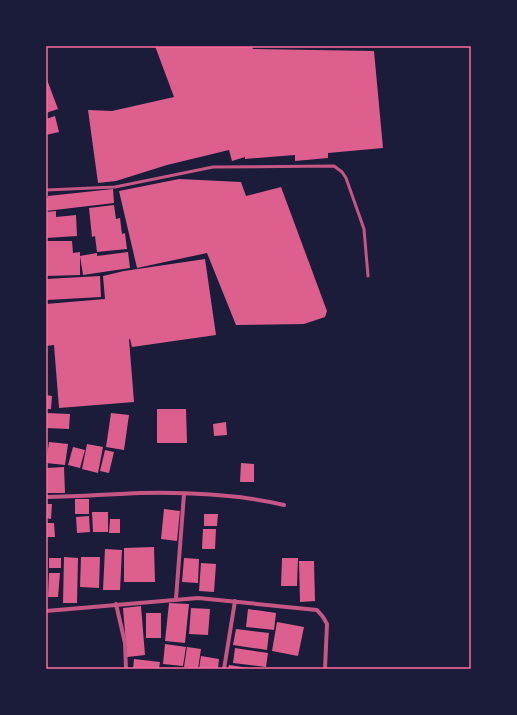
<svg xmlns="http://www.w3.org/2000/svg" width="517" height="715" viewBox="0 0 517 715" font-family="Roboto,sans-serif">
<rect width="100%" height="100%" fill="#1b1b3a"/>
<path fill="#dd5f8e" d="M 155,46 L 252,46 L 253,49 L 374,51 L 383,148 L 328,153 L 328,158 L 295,161 L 295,155 L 245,159 L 245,157 L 232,161 L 229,150 L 167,165 L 116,181 L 98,183 L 88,110 L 112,111 L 174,97 Z
M 46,77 L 58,109 L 46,113 Z
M 55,116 L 59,132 L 46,135 L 46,119 Z
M 179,179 L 241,182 L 246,196 L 281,187 L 327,311 L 325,317 L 304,324 L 236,325 L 207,253 L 137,268 L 119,191 Z
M 113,189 L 114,203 L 46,211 L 46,199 L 48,198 L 48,196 Z
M 114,205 L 116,219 L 120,218 L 122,234 L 125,233 L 127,249 L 97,252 L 95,236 L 92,237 L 89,208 Z
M 56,211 L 56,217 L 76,215 L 77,236 L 46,238 L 46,212 Z
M 46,241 L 72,241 L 73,253 L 80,252 L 80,256 L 97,253 L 97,256 L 128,252 L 130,268 L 83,275 L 80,256 L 80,275 L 46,276 Z
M 205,259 L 216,335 L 132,347 L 130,339 L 129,339 L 134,402 L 59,408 L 54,345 L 46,346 L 46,304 L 105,299 L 103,276 L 124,271 Z
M 100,276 L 101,297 L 47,300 L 46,279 Z
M 46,395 L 52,396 L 51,409 L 46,409 Z
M 157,409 L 186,409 L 187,443 L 157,443 Z
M 46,413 L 70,414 L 69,429 L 46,428 Z
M 111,413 L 129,415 L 124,450 L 106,447 Z
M 226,422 L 227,435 L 214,436 L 213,424 Z
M 49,442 L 68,444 L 65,465 L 46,463 Z
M 87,444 L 103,447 L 98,473 L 82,469 Z
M 73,447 L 85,450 L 80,468 L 68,465 Z
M 105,450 L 114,452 L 109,473 L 100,471 Z
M 241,463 L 254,464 L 254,482 L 240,482 Z
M 64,467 L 65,493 L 46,493 L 46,468 Z
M 75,499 L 89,499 L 89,514 L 75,514 Z
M 46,504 L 52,504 L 51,519 L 46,518 Z
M 164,509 L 180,511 L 177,541 L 161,539 Z
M 92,512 L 108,512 L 108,532 L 93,532 Z
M 204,514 L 218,514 L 217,526 L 204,526 Z
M 89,516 L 90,532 L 77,533 L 76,517 Z
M 110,519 L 120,519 L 120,533 L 109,533 Z
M 46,523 L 54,523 L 55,537 L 46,537 Z
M 203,529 L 216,529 L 215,549 L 202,549 Z
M 154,547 L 155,582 L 124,582 L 124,548 Z
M 105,549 L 122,550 L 120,590 L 103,590 Z
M 64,557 L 78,558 L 77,603 L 63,603 Z
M 81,557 L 100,557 L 99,588 L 80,587 Z
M 49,558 L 61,558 L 61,568 L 49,568 Z
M 184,558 L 199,559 L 198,583 L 182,582 Z
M 282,558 L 298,558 L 297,586 L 281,586 Z
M 299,561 L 314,561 L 315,601 L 300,602 Z
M 201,563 L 216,564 L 214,592 L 199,591 Z
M 49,573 L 60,573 L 58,597 L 48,597 Z
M 169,603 L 189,604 L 185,643 L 165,641 Z
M 141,606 L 145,655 L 127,657 L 123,608 Z
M 191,608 L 210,609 L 208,635 L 189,634 Z
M 248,609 L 276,613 L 274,630 L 246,627 Z
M 146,613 L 161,613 L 161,638 L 146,638 Z
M 277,622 L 304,627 L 298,656 L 272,651 Z
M 236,629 L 269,633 L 267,650 L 233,645 Z
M 165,644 L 186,647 L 183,666 L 163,664 Z
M 187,647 L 201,649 L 198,669 L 184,667 Z
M 235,648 L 268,653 L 266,667 L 233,663 Z
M 201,656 L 219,659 L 218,669 L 199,669 Z
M 134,659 L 160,662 L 159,669 L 133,669 Z
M 229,665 L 249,668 L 249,669 L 228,669 Z"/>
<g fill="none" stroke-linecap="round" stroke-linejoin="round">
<path stroke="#c65784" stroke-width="3" d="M 46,190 L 115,187 L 213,167 L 334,166 L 342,172 L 346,178 L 364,229 L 368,276"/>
<path stroke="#c65784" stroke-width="4" d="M 46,497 C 78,497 109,494 141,493 C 189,492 237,494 284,505
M 176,599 L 184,494
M 116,604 L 125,643 L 126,669
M 46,611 L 198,598 L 317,610 L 323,617 L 327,624 L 325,669
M 224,669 L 235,601"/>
</g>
<rect width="517" height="715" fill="none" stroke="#1b1b3a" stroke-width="94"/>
<rect x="47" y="47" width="423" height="621" fill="none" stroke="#ff6b9d" stroke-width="1.5"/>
</svg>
